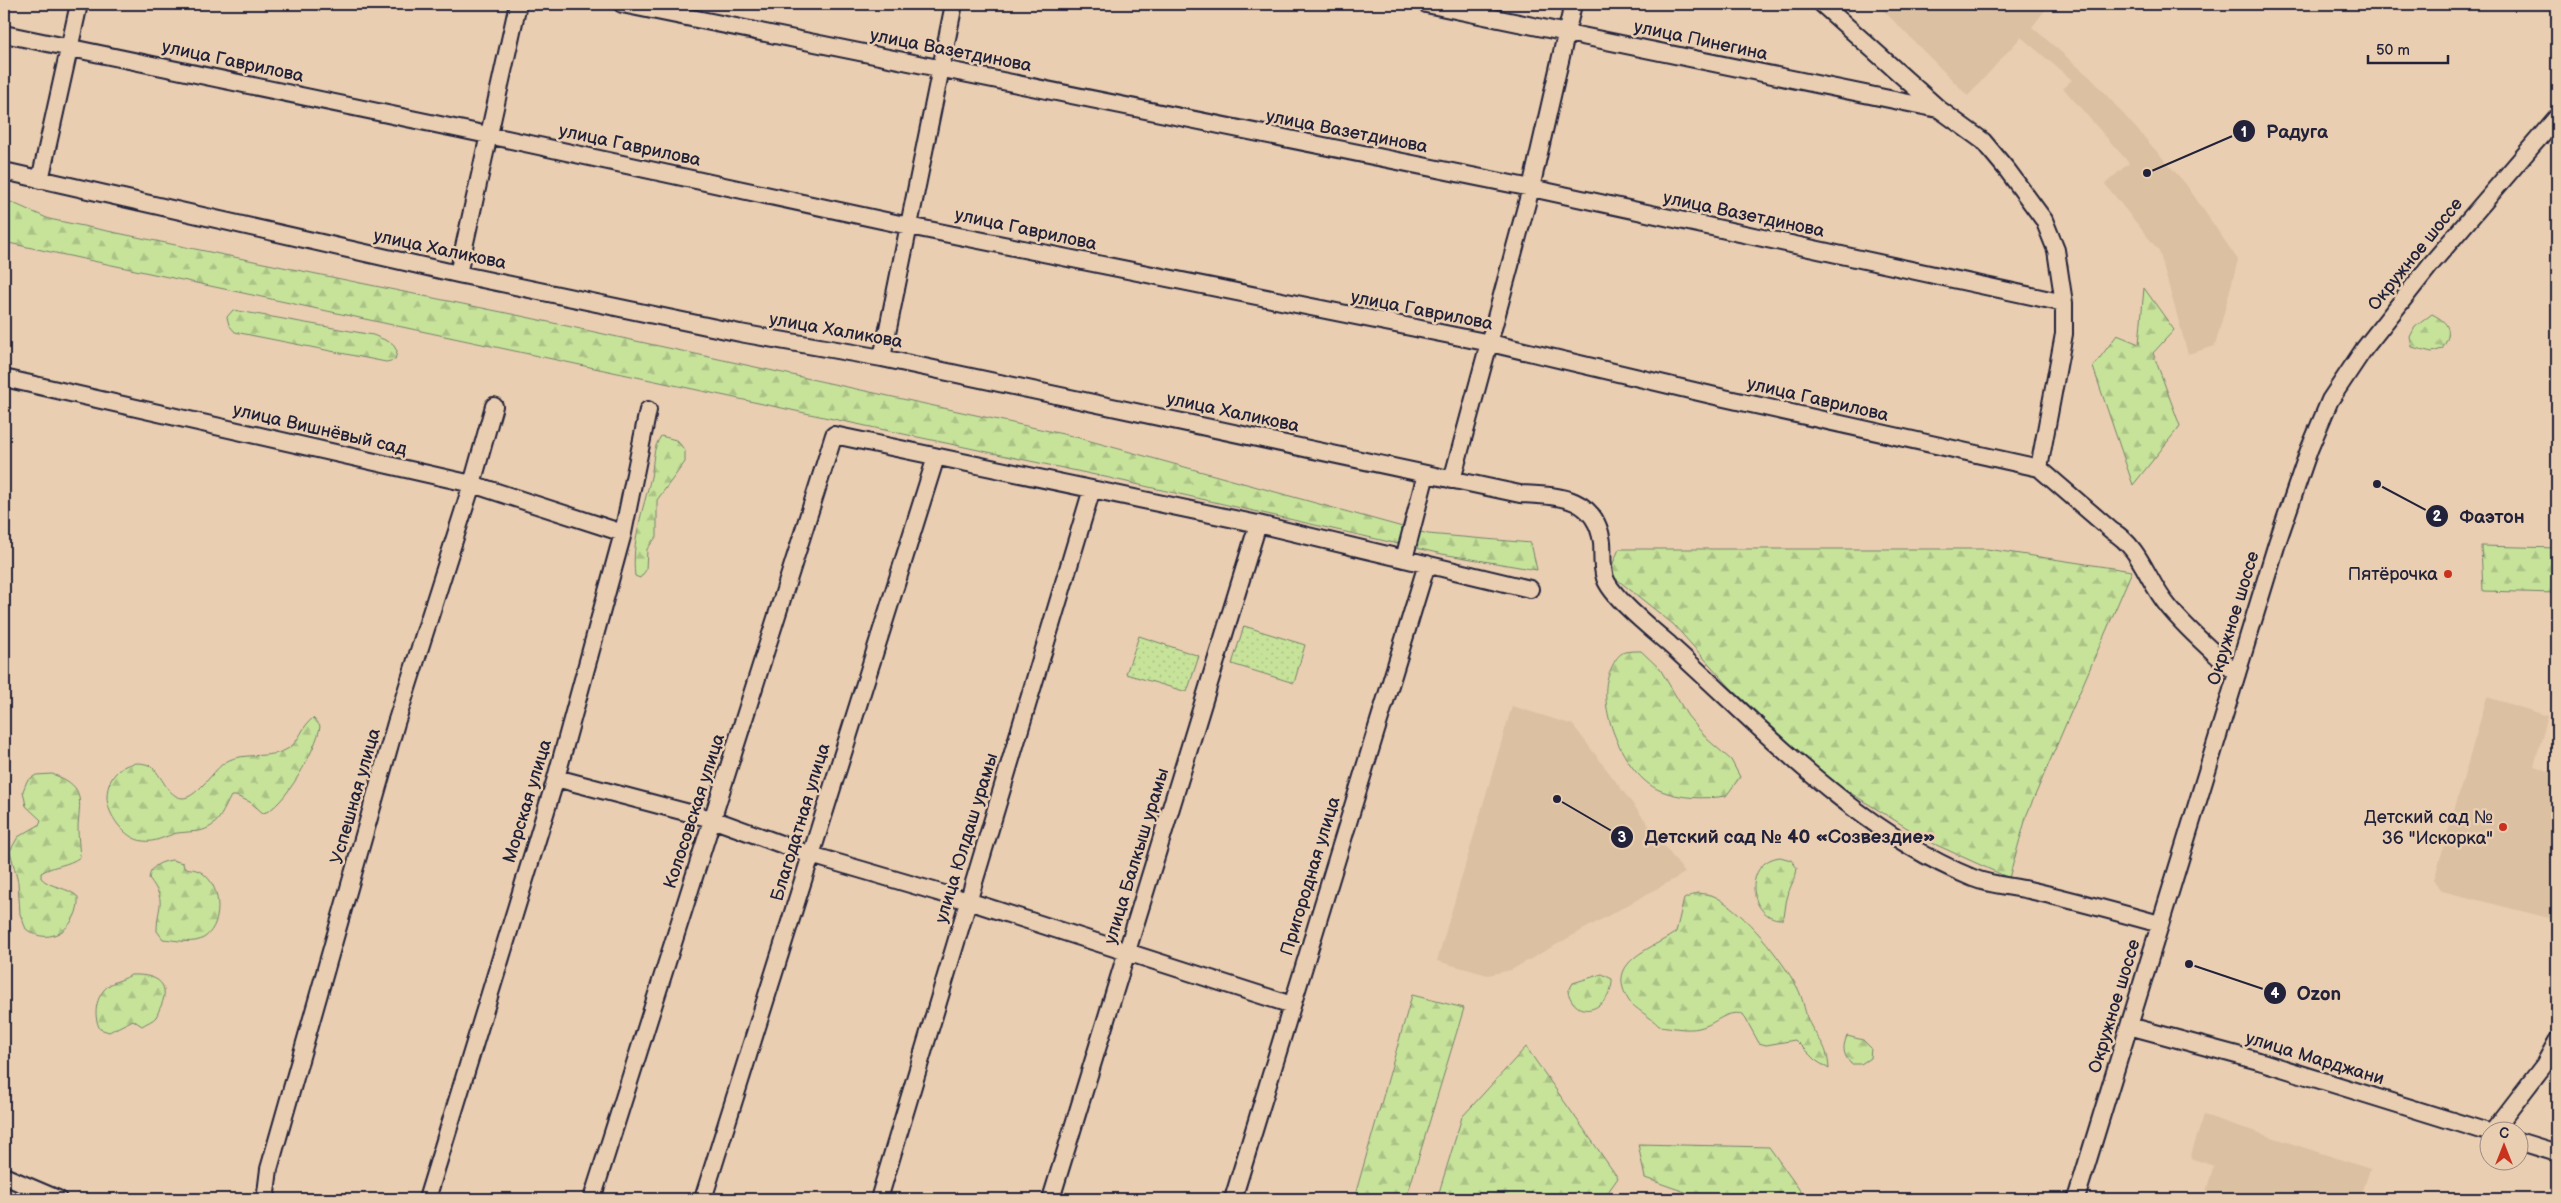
<svg xmlns="http://www.w3.org/2000/svg" width="2561" height="1203" viewBox="0 0 2561 1203" font-family="'Balsamiq Sans',sans-serif">
<defs>
<pattern id="grass-dots" width="8" height="8" patternUnits="userSpaceOnUse" patternTransform="scale(1.25)"><rect width="8" height="8" fill="#c7e39a"/><path d="M2 2h.1M6 6h.1" fill="none" stroke="#abc286" stroke-width="1.8" stroke-linecap="round"/></pattern>
<pattern id="forest-firs" width="22" height="20" patternUnits="userSpaceOnUse" patternTransform="scale(1.25)"><rect width="22" height="20" fill="#c7e39a"/><path d="M5 1l3.5 6h-7zM16 11l3.5 6h-7z" fill="#abc286"/></pattern>
</defs>
<rect width="100%" height="100%" fill="#eaceb1"/>
<filter id="ink" filterUnits="userSpaceOnUse"><feTurbulence type="fractalNoise" baseFrequency=".02" numOctaves="2"/><feDisplacementMap in="SourceGraphic" scale="10" xChannelSelector="R" yChannelSelector="G"/><feConvolveMatrix kernelMatrix="1 2 1 2 8 2 1 2 1" color-interpolation-filters="sRGB"/></filter>
<g filter="url(#ink)">
<path fill="#dbc0a2" d="M 1877,4 L 2050,4 L 2032,27 L 2091,78 L 2185,183 L 2238,260 L 2215,346 L 2188,354 L 2159,251 L 2105,184 L 2129,163 L 2063,88 L 2072,80 L 2021,37 L 1968,96 Z
M 2487,697 L 2548,716 L 2534,766 L 2557,774 L 2557,920 L 2442,891 L 2434,880 Z
M 1512,706 L 1573,725 L 1685,873 L 1511,970 L 1488,975 L 1437,961 Z
M 2204,1115 L 2370,1169 L 2360,1199 L 2285,1199 L 2286,1195 L 2281,1194 L 2279,1199 L 2220,1199 L 2205,1194 L 2214,1166 L 2190,1158 Z"/>
<path fill="url(#grass-dots)" stroke="#74826a" d="M 1244,626 L 1305,645 L 1294,683 L 1232,664 Z
M 1139,636 L 1199,656 L 1187,692 L 1126,674 Z"/>
<path fill="url(#forest-firs)" stroke="#74826a" d="M 4,199 L 49,219 L 521,316 L 1072,436 L 1428,534 L 1531,543 L 1537,570 L 1442,554 L 1105,477 L 4,242 Z
M 2144,288 L 2174,330 L 2153,353 L 2180,426 L 2133,485 L 2093,367 L 2117,335 L 2139,344 Z
M 233,310 L 373,335 L 392,343 L 397,351 L 395,360 L 386,362 L 235,332 L 229,325 L 227,317 Z
M 2432,314 C 2450,323 2453,332 2442,349 L 2432,352 L 2412,347 L 2410,337 L 2415,327 Z
M 661,436 L 676,440 L 680,444 L 685,451 L 685,462 L 657,500 L 657,536 L 647,549 L 646,570 L 640,578 L 635,576 C 631,542 643,510 651,477 C 654,462 652,449 661,436 Z
M 2481,546 L 2557,548 L 2557,593 L 2483,591 Z
M 1619,549 L 1987,549 L 2132,571 L 2027,814 L 2009,878 L 1930,842 L 1828,779 L 1730,687 L 1673,624 L 1609,573 Z
M 1641,651 L 1660,669 L 1687,715 L 1707,739 L 1731,760 L 1740,777 L 1726,796 C 1705,799 1680,799 1659,790 C 1624,775 1593,703 1611,669 C 1614,662 1618,654 1625,652 C 1630,651 1636,651 1641,651 Z
M 313,718 L 320,726 C 318,746 283,810 263,813 L 250,802 L 236,796 L 231,796 C 222,812 219,827 199,831 C 192,832 184,832 177,833 C 165,836 155,843 143,841 C 125,839 107,815 107,797 C 107,773 129,756 151,766 C 162,775 167,796 182,798 C 196,799 213,771 223,764 C 240,750 269,761 289,748 C 300,741 302,726 313,718 Z
M 52,774 C 83,785 81,796 78,825 C 78,836 79,846 80,857 C 68,866 54,865 41,873 L 41,878 C 50,888 68,887 78,897 C 80,925 51,949 26,929 L 20,914 L 18,882 L 10,851 L 18,837 L 39,825 L 41,820 L 26,806 L 23,791 L 27,781 L 36,775 Z
M 1780,857 L 1791,860 L 1797,868 C 1796,879 1790,885 1788,895 C 1785,903 1786,911 1783,919 C 1749,921 1741,862 1780,857 Z
M 172,860 L 183,863 L 184,868 C 189,869 195,869 199,871 C 221,882 225,922 205,937 C 195,945 175,940 163,939 L 157,931 C 157,904 168,903 149,878 C 151,865 161,862 172,860 Z
M 1697,893 C 1703,894 1711,894 1716,897 C 1745,913 1781,958 1797,987 C 1803,998 1804,1009 1808,1020 C 1817,1041 1827,1041 1829,1069 L 1815,1060 L 1795,1040 L 1766,1045 L 1759,1043 L 1743,1014 C 1724,1010 1717,1024 1699,1028 C 1687,1031 1671,1027 1659,1026 C 1651,1017 1634,1008 1629,1001 C 1604,961 1651,950 1676,932 L 1684,899 Z
M 1602,974 L 1612,979 C 1613,1006 1578,1025 1568,992 L 1573,983 Z
M 131,975 C 153,974 172,981 161,1006 C 159,1009 158,1014 156,1017 C 153,1021 146,1023 142,1026 L 133,1020 L 109,1032 L 100,1029 C 92,1015 96,991 113,983 C 119,980 125,979 131,975 Z
M 1412,995 L 1464,1008 L 1406,1199 L 1354,1199 Z
M 1847,1036 L 1863,1040 L 1871,1048 L 1870,1058 L 1861,1064 L 1851,1064 C 1843,1054 1842,1048 1847,1036 Z
M 1526,1047 L 1618,1178 L 1603,1199 L 1437,1199 L 1462,1117 Z
M 1638,1144 L 1769,1147 L 1806,1199 L 1705,1199 L 1645,1178 Z"/>
<g fill="none" stroke-linecap="round" stroke-linejoin="round">
<defs>
<path id="minor" d="M 622,4 L 1531,188 L 2064,303
M 1426,4 L 1938,109
M 1822,4 L 1939,109 L 1983,141 L 2008,171 L 2044,220 L 2056,250 L 2064,303 L 2064,334 L 2039,468 L 2112,531 C 2141,548 2147,581 2168,606 C 2188,631 2214,652 2237,674
M 4,34 L 488,135 L 909,226 L 1490,343 L 1724,398 L 2039,468
M 4,171 L 458,274 L 740,333 L 882,358 L 1520,494 C 1557,496 1595,495 1602,542 C 1603,553 1601,566 1605,578 C 1611,597 1654,631 1670,645 C 1763,729 1855,830 1973,878 C 1990,885 2011,886 2029,890 C 2073,900 2116,912 2160,924
M 40,180 L 79,4
M 458,274 L 518,4
M 882,358 L 954,4
M 4,378 L 472,484 L 623,533
M 1452,480 L 1531,188 L 1573,4
M 1404,559 L 1426,474
M 556,778 L 712,819 L 811,855 L 968,901 L 1292,1005
M 2129,1026 L 2259,1061 L 2488,1132
M 2494,1130 L 2544,1065 L 2557,1041
M 2518,1141 L 2557,1153
M 4,1176 L 58,1199
M 268,1199 L 266,1193 L 269,1169 L 396,723 L 472,484 L 494,406
M 427,1199 L 556,778 L 623,533 L 648,410
M 592,1199 L 834,435 L 1258,524 L 1530,589
M 703,1199 L 936,457
M 879,1199 L 1092,489
M 1051,1199 L 1258,524
M 1233,1199 L 1427,564
M 2076,1199 L 2277,543 L 2309,450 L 2330,400 L 2364,349 L 2431,264 L 2557,117"/>
</defs>
<use href="#minor" stroke="#22223b" stroke-width="20"/>
<use href="#minor" stroke="#eaceb1" stroke-width="16"/>
</g>
</g>
<g fill="#c8321e" stroke="#eaceb1" stroke-width="2">
<circle cx="2448" cy="574" r="5"/>
<circle cx="2503" cy="827" r="5"/>
</g>
<g text-anchor="middle" stroke-width="5" stroke-linejoin="round" paint-order="stroke">
<g font-size="18" fill="#22223b" stroke="#eaceb1">
<text transform="translate(1701 40) rotate(12)" y="6">улица Пинегина</text>
<text transform="translate(951 50) rotate(11)" y="6">улица Вазетдинова</text>
<text transform="translate(233 61) rotate(12)" y="6">улица Гаврилова</text>
<text transform="translate(1347 131) rotate(11)" y="6">улица Вазетдинова</text>
<text transform="translate(630 145) rotate(12)" y="6">улица Гаврилова</text>
<text transform="translate(1744 214) rotate(12)" y="6">улица Вазетдинова</text>
<text transform="translate(1026 229) rotate(12)" y="6">улица Гаврилова</text>
<text transform="translate(440 249) rotate(12)" y="6">улица Халикова</text>
<text transform="translate(2415 254) rotate(-51)" y="6">Окружное шоссе</text>
<text transform="translate(1422 310) rotate(11)" y="6">улица Гаврилова</text>
<text transform="translate(836 330) rotate(10)" y="6">улица Халикова</text>
<text transform="translate(1818 399) rotate(13)" y="6">улица Гаврилова</text>
<text transform="translate(1233 412) rotate(12)" y="6">улица Халикова</text>
<text transform="translate(320 429) rotate(13)" y="6">улица Вишнёвый сад</text>
<text transform="translate(2233 618) rotate(-73)" y="6">Окружное шоссе</text>
<text transform="translate(355 796) rotate(-74)" y="6">Успешная улица</text>
<text transform="translate(527 801) rotate(-73)" y="6">Морская улица</text>
<text transform="translate(694 811) rotate(-72)" y="6">Колосовская улица</text>
<text transform="translate(800 822) rotate(-73)" y="6">Благодатная улица</text>
<text transform="translate(966 838) rotate(-73)" y="6">улица Юлдаш урамы</text>
<text transform="translate(1136 856) rotate(-73)" y="6">улица Балкыш урамы</text>
<text transform="translate(1310 876) rotate(-73)" y="6">Пригородная улица</text>
<text transform="translate(2114 1006) rotate(-73)" y="6">Окружное шоссе</text>
<text transform="translate(2315 1058) rotate(17)" y="6">улица Марджани</text>
</g>
<g font-size="18" fill="#22223b" stroke="#eaceb1" text-anchor="end">
<text x="2438" y="580">Пятёрочка</text>
<text x="2493" y="823">Детский сад №<tspan x="2493" dy="21">36 "Искорка"</tspan></text>
</g>
</g>
<path fill="none" stroke="#22223b" stroke-width="2" d="M2147 173L2244 131M2377 484L2437 516M1557 799L1622 837M2189 964L2275 993"/>
<g fill="#22223b" stroke="#eaceb1" stroke-width="2">
<circle cx="2147" cy="173" r="5"/>
<circle cx="2377" cy="484" r="5"/>
<circle cx="1557" cy="799" r="5"/>
<circle cx="2189" cy="964" r="5"/>
<circle cx="2244" cy="131" r="12"/>
<circle cx="2437" cy="516" r="12"/>
<circle cx="1622" cy="837" r="12"/>
<circle cx="2275" cy="993" r="12"/>
</g>
<g font-size="15" text-anchor="middle" font-weight="bold" fill="#fff">
<text x="2244" y="137">1</text>
<text x="2437" y="521">2</text>
<text x="1622" y="842">3</text>
<text x="2275" y="998">4</text>
</g>
<g font-size="19" text-anchor="middle" font-weight="bold" fill="#22223b" stroke="#eaceb1" stroke-width="5" stroke-linejoin="round" paint-order="stroke">
<text x="2297" y="138">Радуга</text>
<text x="2492" y="523">Фаэтон</text>
<text x="1790" y="843">Детский сад № 40 «Созвездие»</text>
<text x="2319" y="1000">Ozon</text>
</g>
<rect width="2561" height="1203" fill="none" stroke="#eaceb1" stroke-width="20"/>
<rect x="10" y="10" width="2541" height="1183" fill="none" stroke="#22223b" stroke-width="2" filter="url(#ink)"/>
<g transform="translate(2504 1146)"><circle r="24" fill="#eaceb1" stroke="#9a8982"/>
<path d="M0-4L9 19L0 12L-9 19Z" fill="#c8321e"/>
<text y="-8" font-size="14" font-weight="bold" text-anchor="middle" fill="#22223b">С</text>
</g>
<path d="M2368 55v8h80v-8" fill="none" stroke="#22223b" stroke-width="2.5"/>
<text x="2376" y="55" font-size="15" fill="#22223b" stroke="#eaceb1" stroke-width="4" paint-order="stroke">50 m</text>
</svg>
